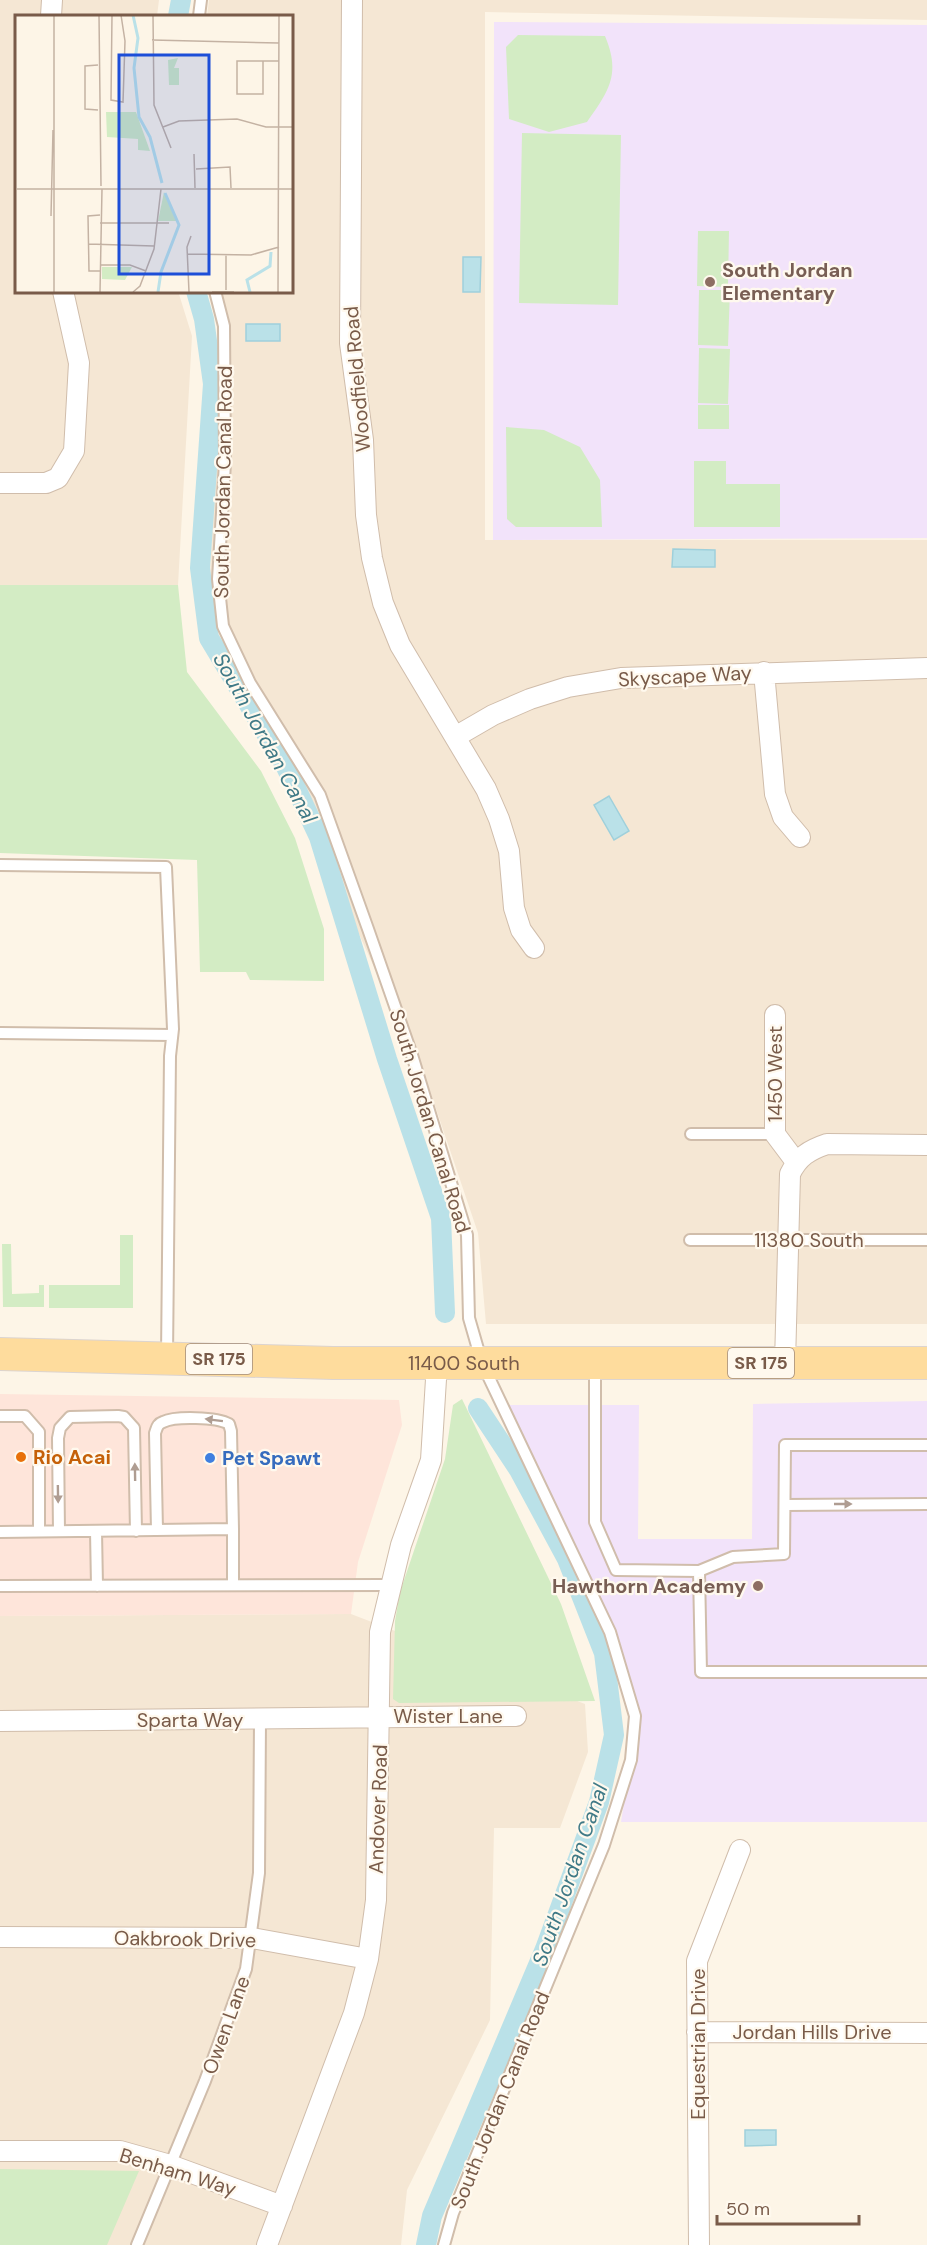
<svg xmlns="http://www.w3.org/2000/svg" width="927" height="2245" viewBox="0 0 927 2245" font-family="'DM Sans',sans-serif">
<rect width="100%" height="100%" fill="#fdf5e7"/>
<path fill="#f5e7d4" d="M 0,0 L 159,0 L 157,16 L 16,16 L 16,291 L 178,291 L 192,336 L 178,585 L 0,585 Z
M 209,0 L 927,0 L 927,20 L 485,12 L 485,540 L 927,540 L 927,1324 L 486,1324 L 478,1233 L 429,1088 L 209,604 L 221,304 L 219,291 L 291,291 L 291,16 L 207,16 Z
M 351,1614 L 585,1704 L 588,1752 L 560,1828 L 494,1828 L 490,2020 L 407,2190 L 401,2245 L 0,2245 L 0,1616 Z"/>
<path fill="#fee5da" d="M 0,1394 L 399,1400 L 402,1425 L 358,1562 L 351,1614 L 0,1616 Z"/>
<path fill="#f2e3fa" d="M 494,22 L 927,25 L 927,538 L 493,540 Z
M 927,1401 L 927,1822 L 621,1822 L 631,1760 L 635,1716 L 610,1632 L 506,1405 L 639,1405 L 638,1539 L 752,1539 L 753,1404 Z"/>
<path fill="#d3ecc4" d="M 518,35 L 605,36 C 621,74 609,91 587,122 L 549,132 L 509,119 L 506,47 Z
M 522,133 L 621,135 L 618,305 L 519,303 Z
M 698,231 L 729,231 L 728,287 L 697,286 Z
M 699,290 L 730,290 L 728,346 L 698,345 Z
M 699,348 L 730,349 L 728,404 L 698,403 Z
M 698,405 L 729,405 L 729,429 L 698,429 Z
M 506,427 L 544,430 L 580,447 L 600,480 L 602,527 L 516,527 L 507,519 Z
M 694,461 L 726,461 L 726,484 L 780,484 L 780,527 L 694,527 Z
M 0,585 L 178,585 L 187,672 L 261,771 L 295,838 L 324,929 L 324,981 L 250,980 L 246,972 L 200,972 L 197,860 L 0,853 Z
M 120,1235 L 133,1235 L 133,1308 L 49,1308 L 49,1285 L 120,1285 Z
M 2,1244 L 11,1244 L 12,1294 L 39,1293 L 39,1285 L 44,1285 L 44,1307 L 3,1307 Z
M 462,1399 L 561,1604 L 595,1701 L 399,1703 L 393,1699 L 395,1621 L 400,1592 L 445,1459 L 453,1405 Z
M 0,2169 L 139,2171 L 107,2245 L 0,2245 Z"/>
<path fill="#bae1e8" stroke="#9fd0db" stroke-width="1.5" d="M 463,257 L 481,257 L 480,292 L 463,292 Z
M 246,324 L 280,324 L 280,341 L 246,341 Z
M 673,549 L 715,550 L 715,567 L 672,567 Z
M 609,796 L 629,831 L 614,840 L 594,805 Z
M 745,2130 L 776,2130 L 776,2145 L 745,2146 Z"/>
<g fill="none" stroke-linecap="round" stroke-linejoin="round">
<path stroke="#bae1e8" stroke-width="20" d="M 178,16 L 181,0
M 196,291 L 204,319 L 213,384 L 200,568 L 209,638 L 285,765 L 319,837 L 387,1059 L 441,1218 L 445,1313
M 426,2245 L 432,2216 L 545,1949 L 599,1802 L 614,1735 L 604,1653 L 567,1559 L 519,1470 L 478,1408"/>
<defs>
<path id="service" d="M 199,16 L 201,0
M 215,291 L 224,326 L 225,463 L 218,579 L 223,626 L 250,683 L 320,795 L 368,929 L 412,1055 L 467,1235 L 469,1318 L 482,1363 L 610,1632 L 635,1716 L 631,1760 L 604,1845 L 453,2213 L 444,2245
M 0,865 L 166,867 L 173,1029 L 170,1056 L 167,1357
M 0,1033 L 172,1035
M 691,1134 L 775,1134
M 690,1240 L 927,1240
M 595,1366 L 595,1522 L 616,1570 L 699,1571 L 733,1557 L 784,1554 L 785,1445 L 927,1445
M 0,1416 L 25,1416 L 39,1432 L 39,1531
M 785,1505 L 927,1504
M 157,1530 L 155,1433 C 157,1428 157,1424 163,1422 C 175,1416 217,1417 229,1424 L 231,1431 L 233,1529
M 59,1531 L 58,1438 L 60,1428 L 70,1417 L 118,1416 L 124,1417 L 134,1428 L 136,1531
M 96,1531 L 97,1586
M 0,1532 L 233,1529 L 233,1585
M 699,1571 L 701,1672 L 927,1672
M 0,1586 L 390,1585
M 137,2245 L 205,2081 L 246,1969 L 259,1873 L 260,1720"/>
<path id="minor" d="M 352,0 L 350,343 L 363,440 L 366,515 L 372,558 L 383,603 L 400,645 L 486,789 L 499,819 L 509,851 L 514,908 L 521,930 L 534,948
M 51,16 L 52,0
M 0,483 L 46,483 L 58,478 L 74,451 L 79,363 L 63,291
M 764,672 L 775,794 L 783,817 L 800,837
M 455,737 L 493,715 L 530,699 L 568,687 L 621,678 L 927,668
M 775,1015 L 775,1134 L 796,1162
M 785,1363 L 790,1174 C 798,1157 809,1150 827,1144 L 927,1145
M 0,1721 L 516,1716
M 0,1937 L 252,1938 L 368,1959
M 697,2032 L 927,2033
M 0,2151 L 120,2151 L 170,2165 L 282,2206
M 267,2245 L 354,2013 L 368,1959 L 376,1900 L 380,1632 L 401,1545 L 431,1460 L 437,1363
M 699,2245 L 697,1961 L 740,1850"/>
<g id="primary">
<path id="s1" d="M 0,1354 L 333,1363 L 927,1363"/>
</g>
</defs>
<use href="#service" stroke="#d0bdab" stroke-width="14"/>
<use href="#minor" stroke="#d0bdab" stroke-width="22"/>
<use href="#primary" stroke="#dcd4d0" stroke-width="34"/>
<use href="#service" stroke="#fff" stroke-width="10"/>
<use href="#minor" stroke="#fff" stroke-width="20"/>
<use href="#primary" stroke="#fedc9d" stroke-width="32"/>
</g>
<defs><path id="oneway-solid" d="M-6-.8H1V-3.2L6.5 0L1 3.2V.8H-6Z" transform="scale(1.5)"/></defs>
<g fill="#af9d92">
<use href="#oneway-solid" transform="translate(214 1420) rotate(-173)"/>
<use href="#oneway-solid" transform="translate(135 1472) rotate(-91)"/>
<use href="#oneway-solid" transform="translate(58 1494) rotate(89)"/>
<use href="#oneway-solid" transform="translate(843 1504)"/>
</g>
<g fill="#8d6e63" stroke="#fff9ee" stroke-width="2">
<circle cx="710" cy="282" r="6"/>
<circle cx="758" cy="1586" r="6"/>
</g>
<circle fill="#e8710a" stroke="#fff9ee" stroke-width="2" cx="21" cy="1457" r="6"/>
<circle fill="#3f7fe0" stroke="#fff9ee" stroke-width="2" cx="210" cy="1458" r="6"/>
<g text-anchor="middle" stroke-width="4.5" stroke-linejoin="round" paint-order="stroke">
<g fill="#fff9ee" stroke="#a18a7a" stroke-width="1.5">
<rect x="186" y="1344" width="66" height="30" rx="4.5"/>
<rect x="728" y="1348" width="66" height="30" rx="4.5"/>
</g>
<g font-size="18" font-weight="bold" fill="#795b49">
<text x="219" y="1365">SR 175</text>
<text x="761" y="1369">SR 175</text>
</g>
<g font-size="20" font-weight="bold" fill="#785e54" stroke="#fff9ee" text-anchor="start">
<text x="722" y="277">South Jordan<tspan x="722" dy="23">Elementary</tspan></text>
<text x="746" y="1593" text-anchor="end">Hawthorn Academy</text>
</g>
<g font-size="20" fill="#795b49" stroke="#fff9ee">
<text transform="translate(357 379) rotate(-95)" y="7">Woodfield Road</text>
<text transform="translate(223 482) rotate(-89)" y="7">South Jordan Canal Road</text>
<text transform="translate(685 676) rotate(-3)" y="7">Skyscape Way</text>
<text transform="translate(775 1074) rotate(-90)" y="7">1450 West</text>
<text transform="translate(430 1121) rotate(73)" y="7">South Jordan Canal Road</text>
<text x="809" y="1247">11380 South</text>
<text dy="7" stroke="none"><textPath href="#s1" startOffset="464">11400 South</textPath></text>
<text x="448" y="1723">Wister Lane</text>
<text x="190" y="1727">Sparta Way</text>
<text transform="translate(378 1809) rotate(-88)" y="7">Andover Road</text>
<text transform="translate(185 1939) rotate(1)" y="7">Oakbrook Drive</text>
<text transform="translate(226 2025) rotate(-70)" y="7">Owen Lane</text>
<text x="812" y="2039">Jordan Hills Drive</text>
<text transform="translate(698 2044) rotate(-90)" y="7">Equestrian Drive</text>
<text transform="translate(500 2100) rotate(-68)" y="7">South Jordan Canal Road</text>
<text transform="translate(178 2172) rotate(17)" y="7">Benham Way</text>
</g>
<g font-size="20" font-weight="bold" fill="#c56008" stroke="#fff9ee" text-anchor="start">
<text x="33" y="1464">Rio Acai</text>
</g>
<g font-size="20" font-weight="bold" fill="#366cbe" stroke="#fff9ee" text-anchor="start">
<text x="222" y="1465">Pet Spawt</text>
</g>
<g font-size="21" font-style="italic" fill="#3f7986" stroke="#fff9ee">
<text transform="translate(265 738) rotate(61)" y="7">South Jordan Canal</text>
<text transform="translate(570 1875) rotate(-71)" y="7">South Jordan Canal</text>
</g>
</g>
<g transform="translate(15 15)">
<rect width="278" height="278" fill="#fdf5e7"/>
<path d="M 163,43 L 159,53 L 164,53 L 164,70 L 154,70 L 153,45 ZM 91,97 L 121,97 L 135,136 L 123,135 L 123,124 L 92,122 ZM 149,177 L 158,197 L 162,206 L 143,206 ZM 87,252 L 117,252 L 110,265 L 87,264 Z" fill="#d3ecc4"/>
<path fill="none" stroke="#bae1e8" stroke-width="3" d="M 118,0 L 123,23 L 119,53 L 124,102 L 135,122 L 147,168M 143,277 L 146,257 L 164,210 L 150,178M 235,277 L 232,265 L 255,251 L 256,237"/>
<path fill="none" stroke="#c4b2a3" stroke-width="1.5" d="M 84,0 L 86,171M 97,0 L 96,85 L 108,87 L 110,26 L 106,0M 138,0 L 139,90 L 156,133M 137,25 L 264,28M 248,46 L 248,79 L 222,79 L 222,46 L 264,46M 83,95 L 70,94 L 70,51 L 83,50M 148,112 L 164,106 L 222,104 L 251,112 L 278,112M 179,139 L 180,173M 181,154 L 215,152 L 216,173M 2,174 L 278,174M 36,201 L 38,115M 85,208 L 154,208M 73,229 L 139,231M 172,239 L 236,240 L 264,232M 85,250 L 115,250 L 131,256M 85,256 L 74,256 L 73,201 L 85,200M 211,275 L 211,239M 39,277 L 39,0M 85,277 L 87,174M 118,277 L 125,271 L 139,234 L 146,174M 174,277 L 172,232 L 176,221M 197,277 L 219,277M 263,277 L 264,0"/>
<path fill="#1d4ed8" fill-opacity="0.15" stroke="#1d4ed8" stroke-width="3" d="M 104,40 L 194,40 L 194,259 L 104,259 Z"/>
<rect width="278" height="278" fill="none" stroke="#795b49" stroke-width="3"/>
</g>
<path d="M717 2215v9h142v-9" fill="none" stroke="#795b49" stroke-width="3"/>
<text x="726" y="2215" font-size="18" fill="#795b49" stroke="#fff9ee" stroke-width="4.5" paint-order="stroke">50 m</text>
</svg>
